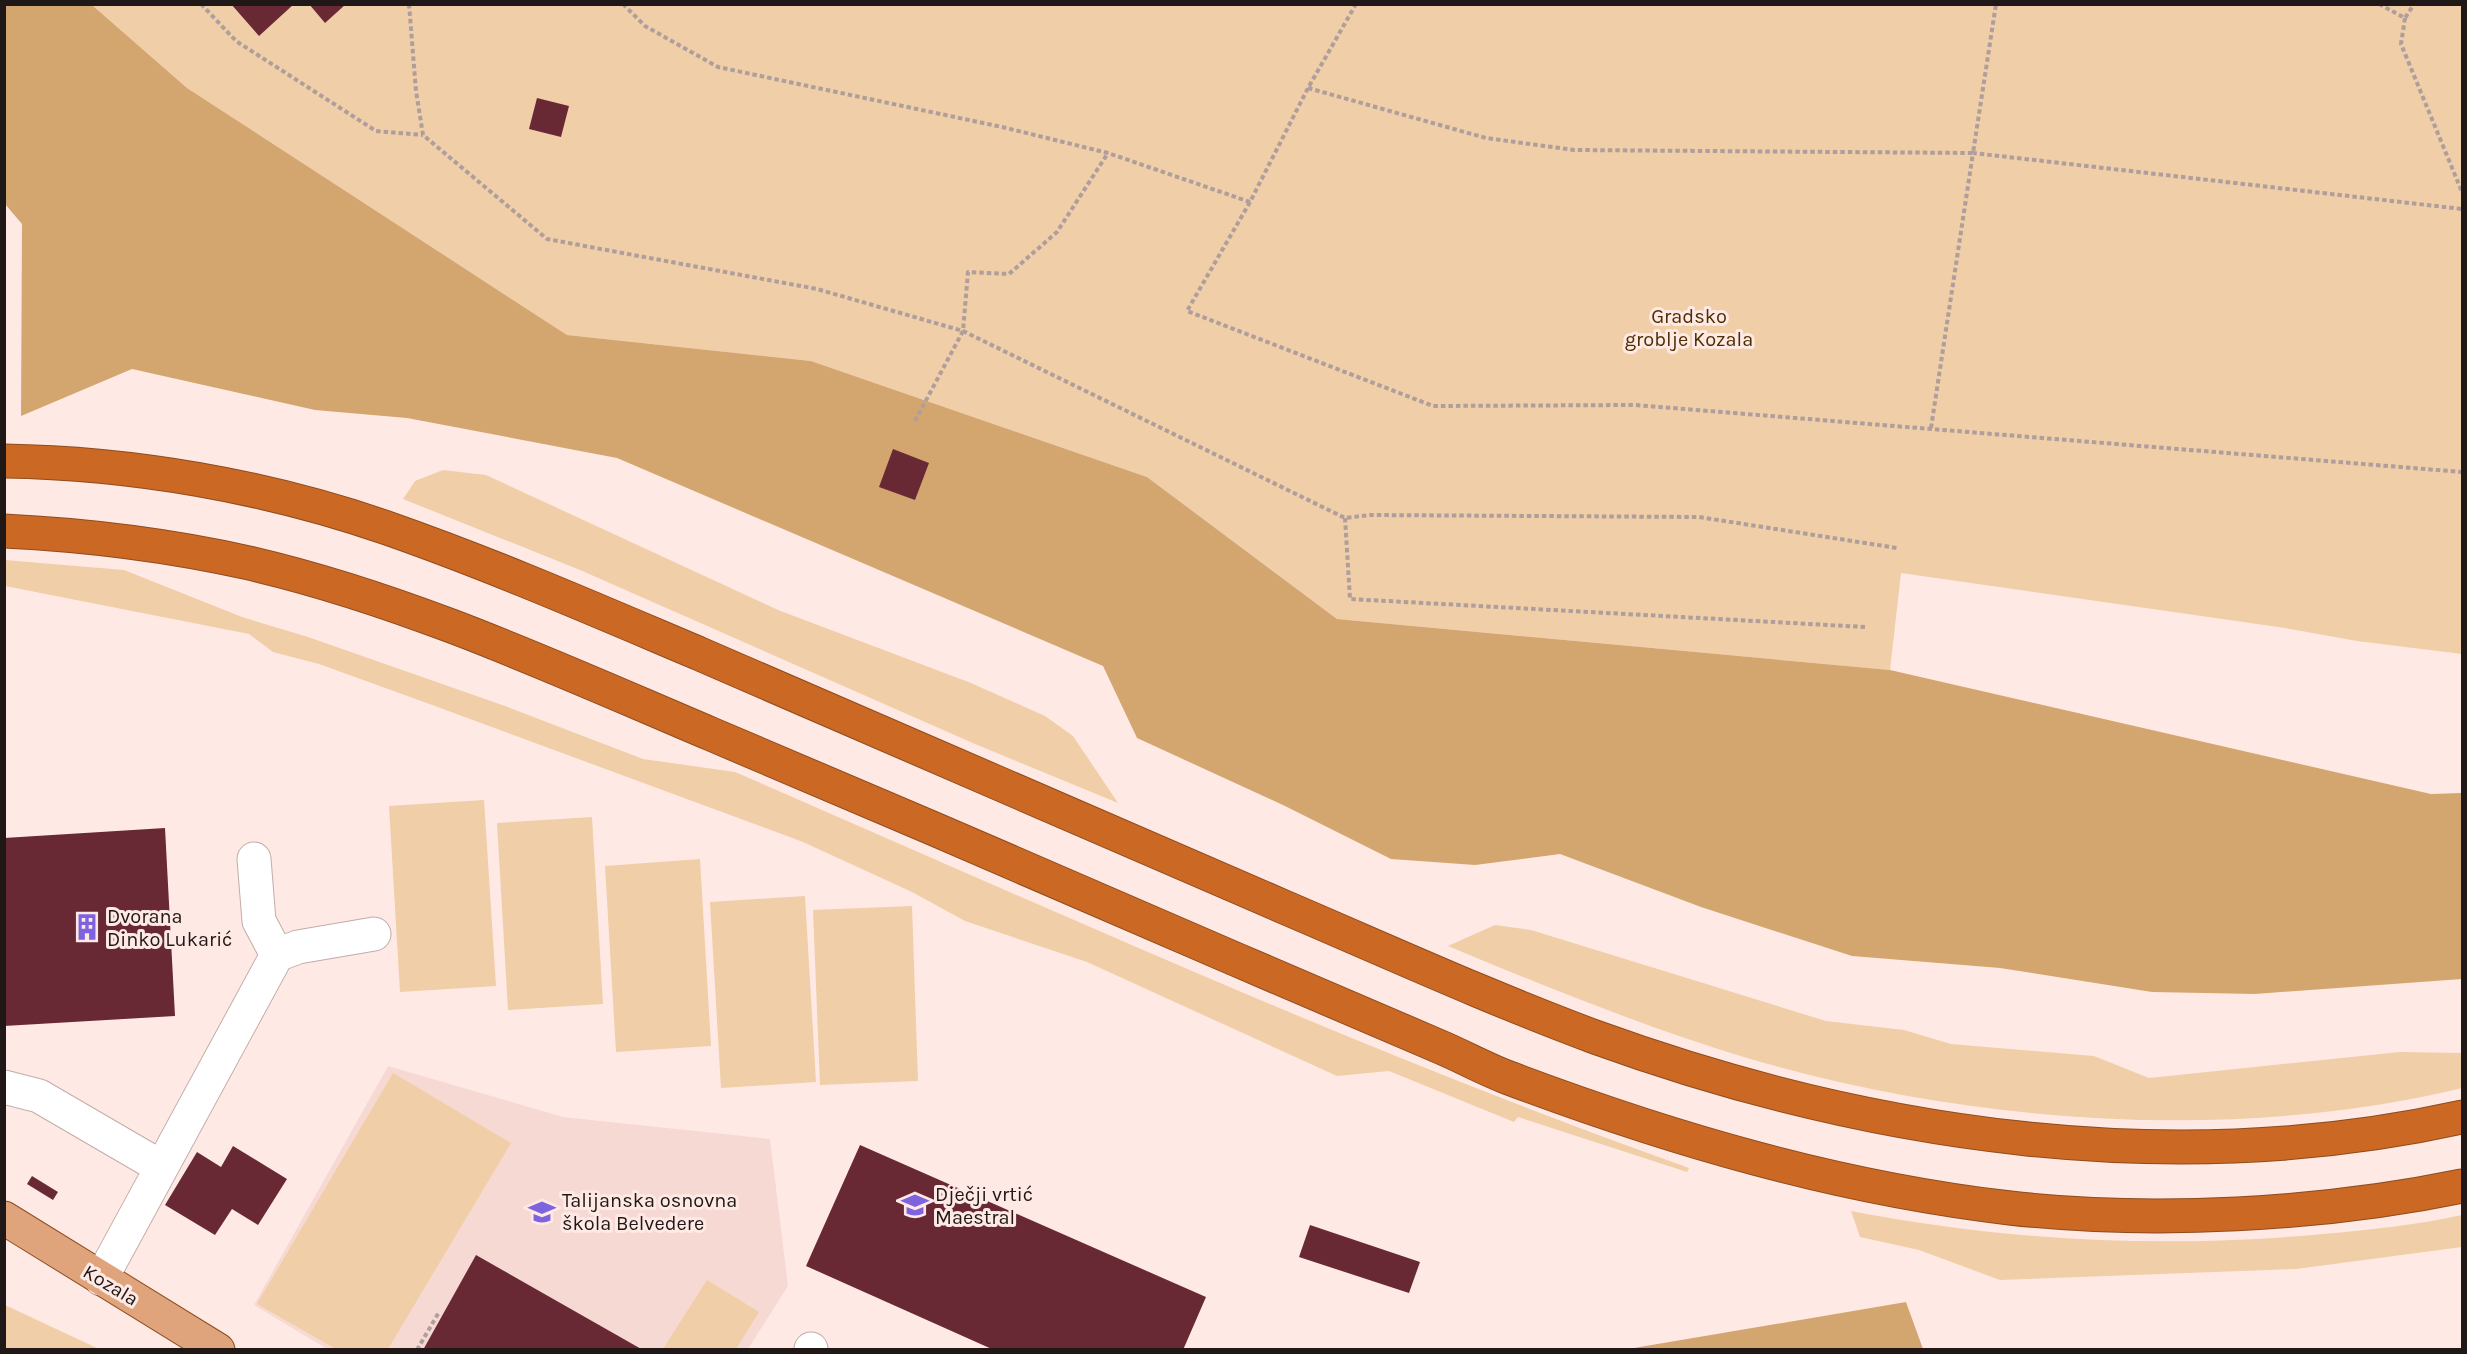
<svg xmlns="http://www.w3.org/2000/svg" width="2467" height="1354" viewBox="0 0 2467 1354" font-family="Karla,sans-serif">
<rect width="100%" height="100%" fill="#ffe9e5"/>
<path fill="#f7d9d3" d="M 388,1066 L 563,1117 L 770,1139 L 788,1286 L 748,1349 L 327,1349 L 254,1305 Z"/>
<path fill="#f0cea7" d="M 92,5 L 2462,5 L 2462,654 L 2357,641 L 2285,628 L 1901,573 L 1890,670 L 1337,619 L 1147,477 L 811,361 L 567,335 L 187,88 Z
M 443,470 L 486,475 L 778,610 L 971,683 L 1045,716 L 1073,736 L 1118,803 L 975,744 L 580,570 L 403,499 L 415,481 Z
M 5,560 L 124,570 L 242,617 L 308,637 L 505,706 L 643,759 L 735,772 C 1051,909 1365,1053 1689,1168 L 1687,1172 L 1518,1117 L 1514,1122 L 1389,1071 L 1337,1076 L 1087,962 L 965,921 L 912,892 L 803,842 L 435,706 L 319,664 L 273,652 L 249,634 L 5,586 Z
M 484,800 L 496,986 L 400,992 L 389,806 Z
M 592,817 L 603,1004 L 508,1010 L 497,823 Z
M 700,859 L 711,1046 L 616,1052 L 605,866 Z
M 805,896 L 816,1082 L 721,1088 L 710,902 Z
M 912,906 L 918,1081 L 820,1085 L 813,910 Z
M 1495,925 L 1531,930 L 1826,1021 L 1904,1030 L 1951,1044 L 2094,1056 L 2149,1078 L 2400,1052 L 2462,1053 L 2462,1088 C 2237,1143 1969,1124 1747,1058 C 1645,1027 1546,987 1448,946 Z
M 393,1073 L 511,1143 L 388,1349 L 336,1349 L 257,1304 Z
M 1851,1211 C 2007,1241 2164,1249 2323,1234 C 2369,1230 2417,1225 2462,1215 L 2462,1247 L 2296,1269 L 2000,1280 L 1919,1250 L 1860,1237 Z
M 707,1280 L 759,1312 L 736,1349 L 663,1349 Z
M 5,1305 L 99,1349 L 5,1349 Z"/>
<path fill="#d4a66f" d="M 4,5 L 92,5 L 187,88 L 567,335 L 811,361 L 1147,477 L 1337,619 L 1890,670 L 2431,794 L 2462,793 L 2462,979 L 2255,994 L 2152,992 L 2000,968 L 1852,956 L 1701,907 L 1560,854 L 1475,865 L 1391,859 L 1285,806 L 1137,738 L 1103,666 L 617,458 L 407,418 L 315,410 L 132,369 L 21,416 L 22,224 L 5,204 Z
M 1906,1302 L 1923,1349 L 1628,1349 Z"/>
<path fill="#682935" d="M 231,4 L 294,4 L 259,36 Z
M 309,4 L 346,4 L 325,23 Z
M 537,98 L 569,106 L 561,137 L 529,129 Z
M 893,449 L 929,463 L 915,500 L 879,487 Z
M 165,828 L 175,1016 L 4,1026 L 4,838 Z
M 860,1145 L 1206,1297 L 1183,1350 L 994,1350 L 806,1266 Z
M 233,1146 L 287,1179 L 258,1225 L 232,1209 L 215,1235 L 165,1205 L 197,1152 L 221,1167 Z
M 32,1176 L 58,1192 L 53,1200 L 27,1184 Z
M 1310,1225 L 1420,1262 L 1409,1293 L 1299,1257 Z
M 476,1255 L 643,1350 L 423,1350 Z"/>
<g fill="none" stroke-linecap="round" stroke-linejoin="round">
<defs>
<path id="minor" d="M 254,859 L 259,921 L 277,955
M 4,1087 L 39,1096 L 161,1167
M 101,1279 L 277,955 L 298,947 L 374,934
M 811,1349 L 811,1350"/>
<path id="major" d="M 4,1218 L 218,1350"/>
<path id="highway" d="M 4,461 C 132,463 266,486 387,528 C 493,565 596,610 700,654 C 895,738 1089,823 1284,907 C 1387,951 1490,998 1595,1037 C 1871,1137 2173,1181 2462,1117
M 4,531 C 87,535 168,545 249,563 C 409,600 560,670 711,734 C 886,808 1061,883 1235,959 C 1303,988 1371,1017 1438,1046 C 1462,1056 1485,1069 1509,1078 C 1671,1139 1838,1188 2010,1208 C 2153,1224 2322,1215 2462,1186"/>
</defs>
<use href="#minor" stroke="#c2ada9" stroke-width="35"/>
<use href="#major" stroke="#8e4c1f" stroke-width="35"/>
<use href="#highway" stroke="#8e4c1f" stroke-width="35"/>
<path stroke="#af9e9b" stroke-width="4" stroke-dasharray="4.5 3" stroke-linecap="butt" d="M 201,4 L 236,41 L 376,131 L 423,135
M 409,4 L 416,91 L 423,135 L 547,239 L 817,289 L 963,331 L 1345,518 L 1370,515 L 1699,517 L 1897,548
M 623,4 L 645,26 L 718,67 L 1002,127 L 1108,153 L 1250,202 L 1308,88 L 1356,4
M 2379,4 L 2405,18 L 2414,4
M 2405,18 L 2401,44 L 2462,192
M 1308,88 L 1486,138 L 1574,150 L 1973,153 L 1996,4
M 1250,202 L 1187,311 L 1433,406 L 1635,405 L 2462,472
M 915,421 L 963,331 L 968,272 L 1009,274 L 1057,232 L 1108,153
M 1931,428 L 1973,153 L 2462,209
M 1345,518 L 1350,599 L 1865,627
M 417,1350 L 439,1312"/>
<use href="#minor" stroke="#fff" stroke-width="33"/>
<use href="#major" stroke="#dfa47c" stroke-width="33"/>
<use href="#highway" stroke="#ca6824" stroke-width="33"/>
</g>
<defs>
<symbol id="building-bare" viewBox="-9 -9 18 18"><path d="M-4-6H4V6H1V3H-1V6H-4ZM-2.5-4.3h1.7v1.8h-1.7ZM.8-4.3h1.7v1.8H.8ZM-2.5-1h1.7V.8h-1.7ZM.8-1h1.7V.8H.8Z" fill="#7e63de" stroke="#ffe9e5" stroke-width="2.5" paint-order="stroke"/></symbol>
<symbol id="school-bare" viewBox="-9 -9 18 18"><path d="M0-5L7-2L0 1L-7-2ZM-4 1L0 2.5L4 1V4Q0 6-4 4Z" fill="#7e63de" stroke="#ffe9e5" stroke-width="2.5" paint-order="stroke"/></symbol>
</defs>
<g fill-rule="evenodd">
<use href="#building-bare" x="68" y="908" width="38" height="38"/>
<use href="#school-bare" x="896" y="1186" width="38" height="38"/>
<use href="#school-bare" x="523" y="1193" width="38" height="38"/>
</g>
<g text-anchor="middle" stroke-width="6" stroke-linejoin="round" paint-order="stroke">
<g font-size="20" fill="#4d2e00" stroke="#ffe9e5">
<text x="1689" y="323">Gradsko<tspan x="1689" dy="23">groblje Kozala</tspan></text>
</g>
<g font-size="20" fill="#1f1816" stroke="#ffe9e5" text-anchor="start">
<text x="107" y="923">Dvorana<tspan x="107" dy="23">Dinko Lukarić</tspan></text>
<text x="935" y="1201">Dječji vrtić<tspan x="935" dy="23">Maestral</tspan></text>
<text x="562" y="1207">Talijanska osnovna<tspan x="562" dy="23">škola Belvedere</tspan></text>
</g>
<g font-size="20" fill="#1f1816" stroke="#ffe9e5">
<text transform="translate(111 1285) rotate(31)" y="7">Kozala</text>
</g>
</g>
<rect width="2467" height="1354" fill="none" stroke="#1f1816" stroke-width="12"/>
</svg>
